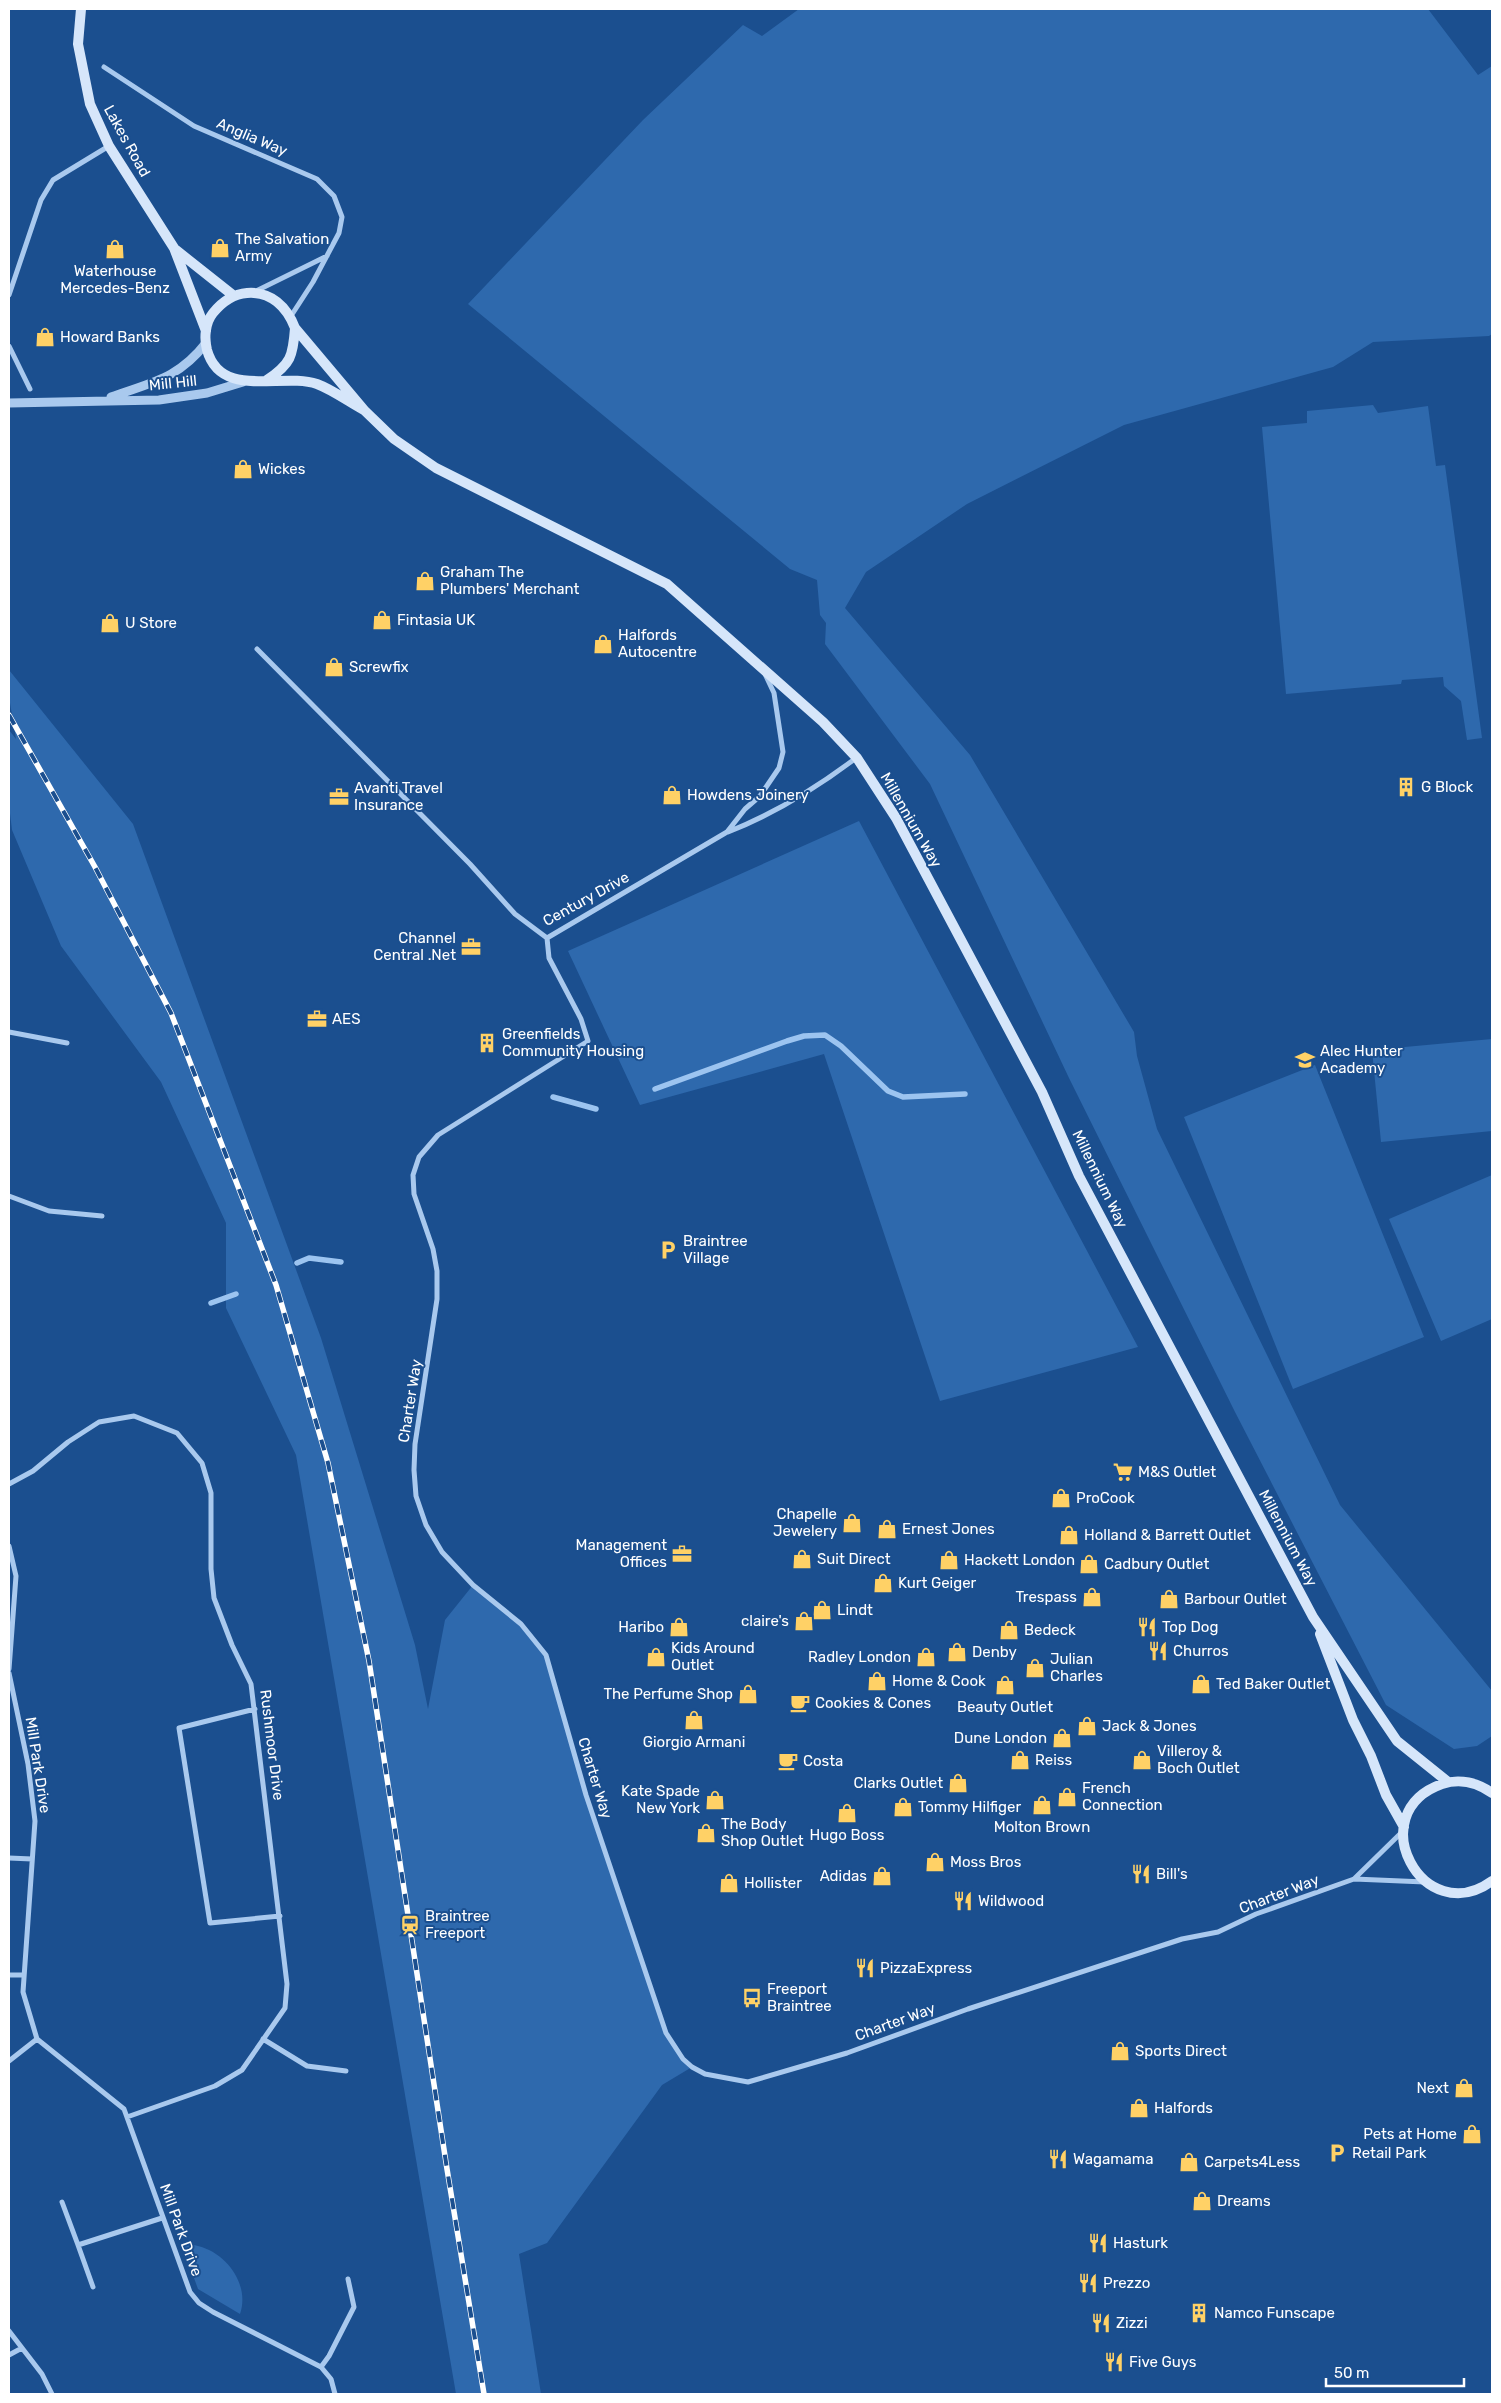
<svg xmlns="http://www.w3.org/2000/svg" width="1501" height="2403" viewBox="0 0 1501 2403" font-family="Rubik,sans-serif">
<rect width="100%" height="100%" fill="#1b4f8f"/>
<path fill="#2e69ad" d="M 799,9 L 1428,9 L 1478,75 L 1492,66 L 1492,334 L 1489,336 L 1373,342 L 1333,367 L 1124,425 L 967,504 L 866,572 L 845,608 L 970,755 L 1134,1032 L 1137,1056 L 1157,1129 L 1340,1505 L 1492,1691 L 1492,1736 L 1477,1746 L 1454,1749 L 1386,1705 L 1235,1412 L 1069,1078 L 930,784 L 825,644 L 826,623 L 820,615 L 817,580 L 790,569 L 468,304 L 643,120 L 743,25 L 762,36 Z
M 1373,405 L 1378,413 L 1428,406 L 1436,466 L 1445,465 L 1482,738 L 1467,740 L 1461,701 L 1444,686 L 1443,677 L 1402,680 L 1401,684 L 1286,694 L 1262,427 L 1307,423 L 1307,411 Z
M 9,670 L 133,824 L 321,1338 L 415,1645 L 428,1709 L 445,1620 L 473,1585 L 505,1608 L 543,1651 L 586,1795 L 666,2033 L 692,2067 L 662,2085 L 547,2243 L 519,2254 L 541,2394 L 456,2394 L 296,1455 L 226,1308 L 226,1223 L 161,1082 L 61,946 L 12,830 L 9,805 L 9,730 L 16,739 L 9,697 Z
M 859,821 L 1138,1347 L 940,1401 L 824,1054 L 640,1105 L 568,951 Z
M 1492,1039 L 1492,1131 L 1381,1142 L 1372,1050 Z
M 1315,1065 L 1424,1337 L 1293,1389 L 1184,1117 Z
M 1492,1175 L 1492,1319 L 1441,1341 L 1389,1219 Z
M 182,2245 C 187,2245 193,2244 198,2246 C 227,2253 250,2285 240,2314 L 198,2289 Z"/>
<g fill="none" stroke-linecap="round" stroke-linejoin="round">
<path stroke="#9cc4f0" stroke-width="5.5" d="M 655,1089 L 787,1041 L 804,1036 L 825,1035 L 841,1046 L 888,1091 L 903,1097 L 965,1094
M 553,1097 L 596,1109
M 297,1263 L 309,1258 L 341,1262
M 211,1303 L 236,1294"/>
<path stroke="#a9c9ee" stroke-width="5" d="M 104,67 L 194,126 L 317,179 L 334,196 L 342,217 L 339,233 L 313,282 L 291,316
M 254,292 L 327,256
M 9,295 L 41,200 L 53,180 L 109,146
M 9,346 L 30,389
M 257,649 L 470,864 L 515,914 L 547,938
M 728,832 C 776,813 815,789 856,758
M 547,938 L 549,958 L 581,1019 L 588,1041 L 438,1135 L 419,1157 L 413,1175 L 414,1194 L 433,1249 L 437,1271 L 437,1299 L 415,1444 L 414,1470 L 416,1496 L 426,1525 L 442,1552 L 473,1585 L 521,1624 L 546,1655 L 586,1795 L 666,2033 L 683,2059 L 692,2067 L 705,2074 L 748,2082 L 847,2053 L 968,2009 L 1182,1939 L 1218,1932 L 1256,1914 L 1354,1879 L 1425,1882
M 547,938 L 727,832 L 745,809 L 760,796 L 779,768 L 783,752 L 774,693 L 765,674
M 9,1032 L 67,1043
M 9,1196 L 49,1211 L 102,1216
M 9,1484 L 33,1471 L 68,1442 L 99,1422 L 134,1416 L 177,1433 L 202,1463 L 211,1493 L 211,1569 L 214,1598 L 232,1645 L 251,1684 L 287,1984 L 285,2008 L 242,2070 L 215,2086 L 127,2117
M 9,1546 L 16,1576 L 9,1669
M 9,1673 L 28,1764 L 35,1821 L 23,1992 L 37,2039 L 124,2109 L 190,2292 L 199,2303 L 213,2312 L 321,2367 L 331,2379 L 335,2394
M 255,1709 L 179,1728 L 210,1923 L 280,1916
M 9,1858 L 32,1859
M 1354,1879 L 1402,1832
M 9,1975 L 24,1975
M 263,2039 L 307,2066 L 346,2071
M 9,2061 L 37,2039
M 62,2202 L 78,2245 L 162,2218
M 78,2245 L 93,2287
M 9,2331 L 42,2374 L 52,2394
M 9,2355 L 22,2348
M 321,2367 L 329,2356 L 354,2307 L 348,2279"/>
<path stroke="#a9c9ee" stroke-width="9" d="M 111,397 C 152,382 178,379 206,343
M 9,403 L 159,400 L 207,393 L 243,382"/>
<path stroke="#d6e6fa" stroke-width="10" d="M 81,9 L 78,44 L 90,104 L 109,146 L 174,248 L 206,331
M 176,250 L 234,296
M 267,380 C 291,364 293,356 295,328
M 364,410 C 349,402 333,390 317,384 C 282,372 221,400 207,350 C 204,338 205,323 213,313 C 222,302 233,294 247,293 C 271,291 287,307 295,328 L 364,410 L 394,439 L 436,468 L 667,584 L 823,722 L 857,758 L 896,818 L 1042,1092 L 1079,1176 L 1313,1617 L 1397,1741 L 1448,1782
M 1320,1634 L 1353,1720 L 1371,1756 L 1386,1795 L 1404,1827
M 1492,1793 C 1478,1783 1460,1778 1442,1784 C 1360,1813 1423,1931 1492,1881"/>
<defs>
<path id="rail" d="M 9,715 L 95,867 L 171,1013 L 276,1285 L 328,1463 L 369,1661 L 447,2169 L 484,2394"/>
</defs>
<use href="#rail" stroke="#fff" stroke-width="5.5"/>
<use href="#rail" stroke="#1b4f8f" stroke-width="4" stroke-dasharray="11" stroke-linecap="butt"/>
</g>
<defs>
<symbol id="shop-bare" viewBox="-9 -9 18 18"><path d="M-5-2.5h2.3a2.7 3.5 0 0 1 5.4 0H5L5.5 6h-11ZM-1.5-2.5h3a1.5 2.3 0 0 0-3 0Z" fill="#ffd166" stroke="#1b4f8f" stroke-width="2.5" paint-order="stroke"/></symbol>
<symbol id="building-bare" viewBox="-9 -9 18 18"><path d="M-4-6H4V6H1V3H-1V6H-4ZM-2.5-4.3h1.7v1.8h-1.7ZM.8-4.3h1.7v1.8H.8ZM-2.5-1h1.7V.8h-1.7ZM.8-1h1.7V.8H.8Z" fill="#ffd166" stroke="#1b4f8f" stroke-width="2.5" paint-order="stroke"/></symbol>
<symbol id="office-bare" viewBox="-9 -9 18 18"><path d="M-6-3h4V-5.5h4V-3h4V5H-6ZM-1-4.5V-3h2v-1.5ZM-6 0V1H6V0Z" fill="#ffd166" stroke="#1b4f8f" stroke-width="2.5" paint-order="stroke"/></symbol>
<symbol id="school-bare" viewBox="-9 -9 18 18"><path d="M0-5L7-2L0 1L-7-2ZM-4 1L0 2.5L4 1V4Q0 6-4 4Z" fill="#ffd166" stroke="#1b4f8f" stroke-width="2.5" paint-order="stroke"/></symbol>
<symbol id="parking-bare" viewBox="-9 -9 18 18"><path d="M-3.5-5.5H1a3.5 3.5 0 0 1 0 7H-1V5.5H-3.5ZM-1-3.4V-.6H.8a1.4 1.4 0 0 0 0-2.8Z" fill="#ffd166" stroke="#1b4f8f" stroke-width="2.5" paint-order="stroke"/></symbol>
<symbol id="supermarket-bare" viewBox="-9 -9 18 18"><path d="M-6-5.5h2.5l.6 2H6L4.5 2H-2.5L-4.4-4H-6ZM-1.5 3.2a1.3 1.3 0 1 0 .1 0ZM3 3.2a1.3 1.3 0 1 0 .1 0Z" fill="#ffd166" stroke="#1b4f8f" stroke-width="2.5" paint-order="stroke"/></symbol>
<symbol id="restaurant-bare" viewBox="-9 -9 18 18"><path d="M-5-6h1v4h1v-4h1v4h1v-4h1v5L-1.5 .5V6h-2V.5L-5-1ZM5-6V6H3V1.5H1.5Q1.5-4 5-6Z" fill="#ffd166" stroke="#1b4f8f" stroke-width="2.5" paint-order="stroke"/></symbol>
<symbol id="cafe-bare" viewBox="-9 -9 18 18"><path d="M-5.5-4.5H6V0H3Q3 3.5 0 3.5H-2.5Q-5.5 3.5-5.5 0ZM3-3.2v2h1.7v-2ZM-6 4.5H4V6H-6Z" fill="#ffd166" stroke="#1b4f8f" stroke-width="2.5" paint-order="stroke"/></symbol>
<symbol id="station-bare" viewBox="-9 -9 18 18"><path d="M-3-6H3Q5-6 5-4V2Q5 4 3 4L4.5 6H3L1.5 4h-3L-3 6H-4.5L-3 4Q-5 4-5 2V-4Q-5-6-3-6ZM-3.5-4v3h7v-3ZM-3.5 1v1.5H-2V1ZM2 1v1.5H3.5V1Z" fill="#ffd166" stroke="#1b4f8f" stroke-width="2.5" paint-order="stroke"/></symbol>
<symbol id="bus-bare" viewBox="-9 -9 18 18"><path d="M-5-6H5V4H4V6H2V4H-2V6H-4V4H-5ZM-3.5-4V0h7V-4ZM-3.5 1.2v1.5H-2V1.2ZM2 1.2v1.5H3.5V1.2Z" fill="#ffd166" stroke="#1b4f8f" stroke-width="2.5" paint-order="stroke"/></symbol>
</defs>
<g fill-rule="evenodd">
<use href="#shop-bare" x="206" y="234" width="28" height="28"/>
<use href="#shop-bare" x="101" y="235" width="28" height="28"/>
<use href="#shop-bare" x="31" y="323" width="28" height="28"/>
<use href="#shop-bare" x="229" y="455" width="28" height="28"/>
<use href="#shop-bare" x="411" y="567" width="28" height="28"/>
<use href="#shop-bare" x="368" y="606" width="28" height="28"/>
<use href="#shop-bare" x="96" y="609" width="28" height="28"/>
<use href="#shop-bare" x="589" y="630" width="28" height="28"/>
<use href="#shop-bare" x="320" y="653" width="28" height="28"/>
<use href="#building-bare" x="1392" y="773" width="28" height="28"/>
<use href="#shop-bare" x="658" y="781" width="28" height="28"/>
<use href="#office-bare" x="325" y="783" width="28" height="28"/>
<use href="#office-bare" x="457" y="933" width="28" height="28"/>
<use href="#office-bare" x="303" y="1005" width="28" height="28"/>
<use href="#building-bare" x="473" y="1029" width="28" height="28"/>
<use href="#school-bare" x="1291" y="1046" width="28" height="28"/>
<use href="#parking-bare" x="654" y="1236" width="28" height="28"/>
<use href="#supermarket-bare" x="1109" y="1458" width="28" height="28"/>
<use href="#shop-bare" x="1047" y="1484" width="28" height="28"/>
<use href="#shop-bare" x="838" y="1509" width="28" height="28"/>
<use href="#shop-bare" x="873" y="1515" width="28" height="28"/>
<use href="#shop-bare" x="1055" y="1521" width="28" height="28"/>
<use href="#office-bare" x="668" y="1540" width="28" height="28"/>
<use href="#shop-bare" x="788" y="1545" width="28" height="28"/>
<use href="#shop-bare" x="935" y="1546" width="28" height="28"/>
<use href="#shop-bare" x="1075" y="1550" width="28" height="28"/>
<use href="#shop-bare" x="869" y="1569" width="28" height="28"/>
<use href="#shop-bare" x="1078" y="1583" width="28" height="28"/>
<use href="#shop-bare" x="1155" y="1585" width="28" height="28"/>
<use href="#shop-bare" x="808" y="1596" width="28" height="28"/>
<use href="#shop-bare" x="790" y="1607" width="28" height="28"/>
<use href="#shop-bare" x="665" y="1613" width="28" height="28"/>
<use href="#restaurant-bare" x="1133" y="1613" width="28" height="28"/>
<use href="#shop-bare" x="995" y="1616" width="28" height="28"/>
<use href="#restaurant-bare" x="1144" y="1637" width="28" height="28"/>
<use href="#shop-bare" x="943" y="1638" width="28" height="28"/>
<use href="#shop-bare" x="642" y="1643" width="28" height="28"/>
<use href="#shop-bare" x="912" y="1643" width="28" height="28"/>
<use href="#shop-bare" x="1021" y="1654" width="28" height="28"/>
<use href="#shop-bare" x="863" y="1667" width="28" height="28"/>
<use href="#shop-bare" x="1187" y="1670" width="28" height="28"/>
<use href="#shop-bare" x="991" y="1671" width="28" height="28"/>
<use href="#shop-bare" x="734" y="1680" width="28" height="28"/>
<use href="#cafe-bare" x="786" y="1689" width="28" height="28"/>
<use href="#shop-bare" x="680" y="1706" width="28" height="28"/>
<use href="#shop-bare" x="1073" y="1712" width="28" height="28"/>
<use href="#shop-bare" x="1048" y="1724" width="28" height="28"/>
<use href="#shop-bare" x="1006" y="1746" width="28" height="28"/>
<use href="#shop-bare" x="1128" y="1746" width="28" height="28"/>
<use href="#cafe-bare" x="774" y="1747" width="28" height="28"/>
<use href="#shop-bare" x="944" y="1769" width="28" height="28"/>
<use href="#shop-bare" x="1053" y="1783" width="28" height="28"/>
<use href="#shop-bare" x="701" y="1786" width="28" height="28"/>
<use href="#shop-bare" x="1028" y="1791" width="28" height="28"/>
<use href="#shop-bare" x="889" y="1793" width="28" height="28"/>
<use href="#shop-bare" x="833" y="1799" width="28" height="28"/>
<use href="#shop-bare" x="692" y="1819" width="28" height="28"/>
<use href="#shop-bare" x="921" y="1848" width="28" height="28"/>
<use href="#restaurant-bare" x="1127" y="1860" width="28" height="28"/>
<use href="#shop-bare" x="868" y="1862" width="28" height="28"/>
<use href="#shop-bare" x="715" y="1869" width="28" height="28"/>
<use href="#restaurant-bare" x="949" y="1887" width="28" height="28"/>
<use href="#station-bare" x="396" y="1911" width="28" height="28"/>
<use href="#restaurant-bare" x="851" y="1954" width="28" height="28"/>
<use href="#bus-bare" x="738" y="1984" width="28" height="28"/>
<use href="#shop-bare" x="1106" y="2037" width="28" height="28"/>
<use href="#shop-bare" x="1450" y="2074" width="28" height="28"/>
<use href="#shop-bare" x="1125" y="2094" width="28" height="28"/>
<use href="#shop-bare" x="1458" y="2120" width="28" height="28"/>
<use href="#parking-bare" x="1323" y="2139" width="28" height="28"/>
<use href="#restaurant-bare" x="1044" y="2145" width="28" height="28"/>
<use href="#shop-bare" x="1175" y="2148" width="28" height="28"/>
<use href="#shop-bare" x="1188" y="2187" width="28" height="28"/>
<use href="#restaurant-bare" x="1084" y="2229" width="28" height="28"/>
<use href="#restaurant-bare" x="1074" y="2269" width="28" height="28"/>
<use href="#building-bare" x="1185" y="2299" width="28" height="28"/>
<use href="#restaurant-bare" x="1087" y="2309" width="28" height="28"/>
<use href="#restaurant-bare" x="1100" y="2348" width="28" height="28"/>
</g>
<g text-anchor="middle" stroke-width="4" stroke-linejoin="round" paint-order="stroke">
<g font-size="15" fill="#fff" stroke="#1b4f8f">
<text transform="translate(252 137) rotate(23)" y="5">Anglia Way</text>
<text transform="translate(127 141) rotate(61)" y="5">Lakes Road</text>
<text transform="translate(173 383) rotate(-6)" y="5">Mill Hill</text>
<text transform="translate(911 820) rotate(60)" y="5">Millennium Way</text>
<text transform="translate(586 899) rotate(-29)" y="5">Century Drive</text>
<text transform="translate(1100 1179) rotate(64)" y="5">Millennium Way</text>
<text transform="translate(410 1401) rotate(-81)" y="5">Charter Way</text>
<text transform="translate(1288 1538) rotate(62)" y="5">Millennium Way</text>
<text transform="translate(272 1745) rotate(83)" y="5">Rushmoor Drive</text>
<text transform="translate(38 1765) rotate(81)" y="5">Mill Park Drive</text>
<text transform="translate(595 1778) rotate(73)" y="5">Charter Way</text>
<text transform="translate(1279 1894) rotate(-21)" y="5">Charter Way</text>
<text transform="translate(895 2022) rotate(-20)" y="5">Charter Way</text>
<text transform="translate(181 2230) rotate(70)" y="5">Mill Park Drive</text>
</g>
<g font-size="15" fill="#fff" stroke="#1b4f8f" text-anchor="start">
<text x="235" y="244">The Salvation<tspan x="235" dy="17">Army</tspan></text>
<text x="115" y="276" text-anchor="middle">Waterhouse<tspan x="115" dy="17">Mercedes-Benz</tspan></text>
<text x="60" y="342">Howard Banks</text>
<text x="258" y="474">Wickes</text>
<text x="440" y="577">Graham The<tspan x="440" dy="17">Plumbers' Merchant</tspan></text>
<text x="397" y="625">Fintasia UK</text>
<text x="125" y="628">U Store</text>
<text x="618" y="640">Halfords<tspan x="618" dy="17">Autocentre</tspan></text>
<text x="349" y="672">Screwfix</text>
<text x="1421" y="792">G Block</text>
<text x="354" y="793">Avanti Travel<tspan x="354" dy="17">Insurance</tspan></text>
<text x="687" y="800">Howdens Joinery</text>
<text x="456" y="943" text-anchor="end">Channel<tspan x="456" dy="17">Central .Net</tspan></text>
<text x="332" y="1024">AES</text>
<text x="502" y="1039">Greenfields<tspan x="502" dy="17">Community Housing</tspan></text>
<text x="1320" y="1056">Alec Hunter<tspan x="1320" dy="17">Academy</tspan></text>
<text x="683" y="1246">Braintree<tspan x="683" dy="17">Village</tspan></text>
<text x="1138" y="1477">M&amp;S Outlet</text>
<text x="1076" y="1503">ProCook</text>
<text x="837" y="1519" text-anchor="end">Chapelle<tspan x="837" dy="17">Jewelery</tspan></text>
<text x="902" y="1534">Ernest Jones</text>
<text x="1084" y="1540">Holland &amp; Barrett Outlet</text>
<text x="667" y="1550" text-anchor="end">Management<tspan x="667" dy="17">Offices</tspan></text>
<text x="817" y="1564">Suit Direct</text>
<text x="964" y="1565">Hackett London</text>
<text x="1104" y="1569">Cadbury Outlet</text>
<text x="898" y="1588">Kurt Geiger</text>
<text x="1077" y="1602" text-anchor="end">Trespass</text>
<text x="1184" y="1604">Barbour Outlet</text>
<text x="837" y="1615">Lindt</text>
<text x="789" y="1626" text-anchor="end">claire's</text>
<text x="664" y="1632" text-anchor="end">Haribo</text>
<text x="1162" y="1632">Top Dog</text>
<text x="1024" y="1635">Bedeck</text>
<text x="671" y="1653">Kids Around<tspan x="671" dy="17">Outlet</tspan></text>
<text x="1173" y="1656">Churros</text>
<text x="972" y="1657">Denby</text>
<text x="911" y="1662" text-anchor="end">Radley London</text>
<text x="1050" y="1664">Julian<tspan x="1050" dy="17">Charles</tspan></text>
<text x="892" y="1686">Home &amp; Cook</text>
<text x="1216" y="1689">Ted Baker Outlet</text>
<text x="733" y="1699" text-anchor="end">The Perfume Shop</text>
<text x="815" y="1708">Cookies &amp; Cones</text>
<text x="1005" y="1712" text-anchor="middle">Beauty Outlet</text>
<text x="1102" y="1731">Jack &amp; Jones</text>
<text x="1047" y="1743" text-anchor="end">Dune London</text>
<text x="694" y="1747" text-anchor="middle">Giorgio Armani</text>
<text x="1157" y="1756">Villeroy &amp;<tspan x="1157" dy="17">Boch Outlet</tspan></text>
<text x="1035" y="1765">Reiss</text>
<text x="803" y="1766">Costa</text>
<text x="943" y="1788" text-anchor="end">Clarks Outlet</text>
<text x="1082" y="1793">French<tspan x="1082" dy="17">Connection</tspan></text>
<text x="700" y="1796" text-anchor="end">Kate Spade<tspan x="700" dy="17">New York</tspan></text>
<text x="918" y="1812">Tommy Hilfiger</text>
<text x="721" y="1829">The Body<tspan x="721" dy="17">Shop Outlet</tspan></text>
<text x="1042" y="1832" text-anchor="middle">Molton Brown</text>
<text x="847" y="1840" text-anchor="middle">Hugo Boss</text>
<text x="950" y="1867">Moss Bros</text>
<text x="1156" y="1879">Bill's</text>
<text x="867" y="1881" text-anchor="end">Adidas</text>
<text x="744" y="1888">Hollister</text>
<text x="978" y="1906">Wildwood</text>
<text x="425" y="1921">Braintree<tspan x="425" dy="17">Freeport</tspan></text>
<text x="880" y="1973">PizzaExpress</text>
<text x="767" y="1994">Freeport<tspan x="767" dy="17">Braintree</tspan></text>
<text x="1135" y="2056">Sports Direct</text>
<text x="1449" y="2093" text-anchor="end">Next</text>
<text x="1154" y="2113">Halfords</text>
<text x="1457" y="2139" text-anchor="end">Pets at Home</text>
<text x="1352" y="2158">Retail Park</text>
<text x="1073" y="2164">Wagamama</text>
<text x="1204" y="2167">Carpets4Less</text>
<text x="1217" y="2206">Dreams</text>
<text x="1113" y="2248">Hasturk</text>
<text x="1103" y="2288">Prezzo</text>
<text x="1214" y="2318">Namco Funscape</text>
<text x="1116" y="2328">Zizzi</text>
<text x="1129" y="2367">Five Guys</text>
</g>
</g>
<rect width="1501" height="2403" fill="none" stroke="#ffffff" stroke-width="20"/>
<path d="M1326 2378v8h138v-8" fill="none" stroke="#ffffff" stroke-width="2.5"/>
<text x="1334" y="2378" font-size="15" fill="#ffffff" stroke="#1b4f8f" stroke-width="4" paint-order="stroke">50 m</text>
</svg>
